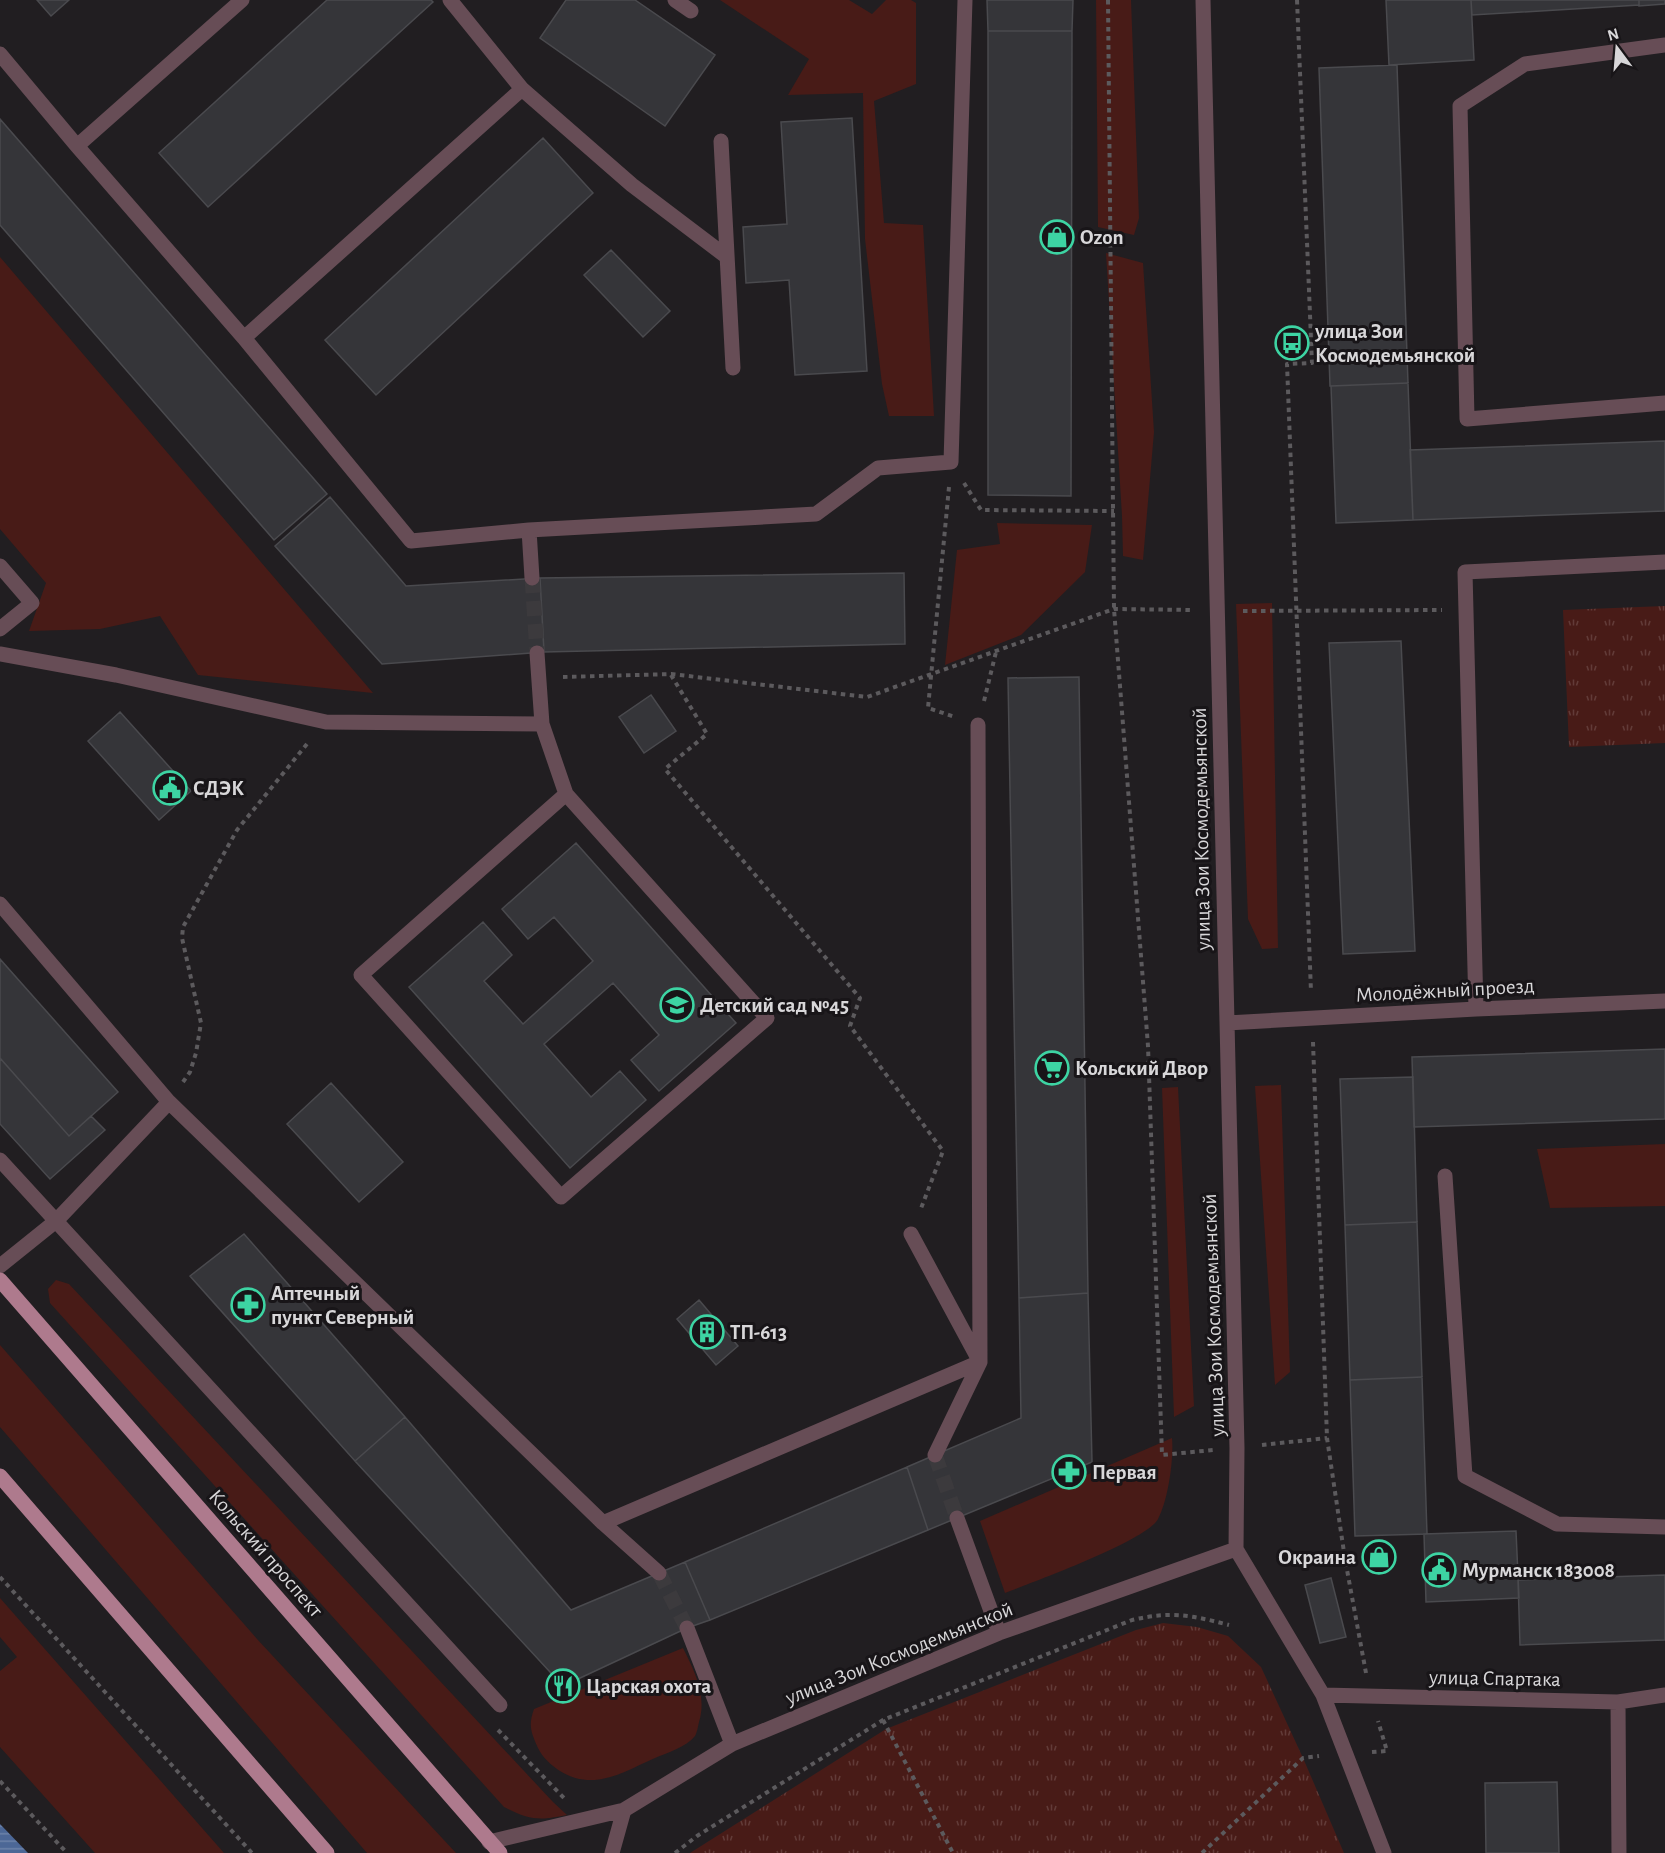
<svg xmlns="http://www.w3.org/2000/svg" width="1665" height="1853" viewBox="0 0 1665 1853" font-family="'Alegreya Sans',sans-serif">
<defs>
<pattern id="park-tufts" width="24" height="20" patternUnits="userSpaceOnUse" patternTransform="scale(1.5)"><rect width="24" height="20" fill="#481b17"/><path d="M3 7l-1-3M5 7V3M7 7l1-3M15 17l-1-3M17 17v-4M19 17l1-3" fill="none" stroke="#623b38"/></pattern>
<pattern id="water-rules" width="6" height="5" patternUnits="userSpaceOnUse" patternTransform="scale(1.5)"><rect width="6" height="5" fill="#4c6796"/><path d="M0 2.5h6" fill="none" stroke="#6d83a9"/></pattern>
</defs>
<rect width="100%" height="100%" fill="#211e21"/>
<path fill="#481b17" d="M 720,0 L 849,0 L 872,14 L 886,0 L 911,0 L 916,3 L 916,84 L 874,101 L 884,223 L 923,225 L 934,416 L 889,416 L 882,384 L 865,239 L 863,93 L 788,95 L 809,59 Z
M 1096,0 L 1131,0 L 1139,218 L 1134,235 L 1098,227 Z
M 1106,253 L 1143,263 L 1154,432 L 1143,560 L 1123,556 L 1122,516 Z
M 0,257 L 373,693 L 198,675 L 160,616 L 100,629 L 29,631 L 46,583 L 0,529 Z
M 997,523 L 1092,525 L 1085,572 L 1021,635 L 945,665 L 957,550 L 1000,544 Z
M 1272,603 L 1278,948 L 1262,949 L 1248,919 L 1236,604 Z
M 1281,1085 L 1290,1372 L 1275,1385 L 1255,1086 Z
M 1178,1087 L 1194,1406 L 1174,1417 L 1162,1088 Z
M 1665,1144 L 1665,1206 L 1550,1208 L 1537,1149 Z
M 56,1280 L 69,1284 L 553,1802 L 567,1815 C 539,1821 529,1820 504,1807 L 50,1303 L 48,1289 Z
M 0,1345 L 257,1639 L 456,1853 L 367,1853 L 0,1427 Z
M 1172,1438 C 1174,1459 1168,1501 1158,1519 C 1146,1541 1033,1582 1005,1593 L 980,1521 Z
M 0,1598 L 224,1853 L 95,1853 L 0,1747 L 0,1671 L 17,1657 L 0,1637 Z
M 683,1648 C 695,1672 707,1696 699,1722 C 698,1726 697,1733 695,1736 C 686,1747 667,1753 655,1758 C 623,1772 594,1792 560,1771 C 552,1766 542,1757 538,1748 C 531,1732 528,1726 534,1709 Z"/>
<path fill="url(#park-tufts)" d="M 1665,606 L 1665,743 L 1569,747 L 1563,610 Z
M 1163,1623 L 1197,1627 L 1228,1636 L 1261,1667 L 1303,1758 L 1344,1853 L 690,1853 L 886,1729 L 1136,1630 Z"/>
<path fill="url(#water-rules)" d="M 0,1824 L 28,1853 L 0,1853 Z"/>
<path fill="#353539" stroke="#4a4a4e" stroke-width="1.5" d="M 37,0 L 69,0 L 51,16 Z
M 327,0 L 431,0 L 433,2 L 208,207 L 159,153 Z
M 566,0 L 635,0 L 715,55 L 665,126 L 540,38 Z
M 987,0 L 1073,0 L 1072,31 L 988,31 Z
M 1386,0 L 1471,0 L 1474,60 L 1389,65 Z
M 1471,0 L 1639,0 L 1639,5 L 1472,15 Z
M 1639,0 L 1665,0 L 1665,4 L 1639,6 Z
M 988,31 L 1072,31 L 1071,496 L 988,495 Z
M 1397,65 L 1408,383 L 1330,386 L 1319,68 Z
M 852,118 L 867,371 L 795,375 L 789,280 L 746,283 L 743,227 L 787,224 L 781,122 Z
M 0,119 L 327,494 L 274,540 L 0,225 Z
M 543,138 L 593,193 L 376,395 L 325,340 Z
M 611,250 L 670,311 L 643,337 L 584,275 Z
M 1408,383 L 1413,520 L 1336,523 L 1331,386 Z
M 1665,441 L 1665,511 L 1413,520 L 1410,450 Z
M 330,497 L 406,586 L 540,578 L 544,652 L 382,664 L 275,546 Z
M 904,573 L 905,644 L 544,652 L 540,578 Z
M 1401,641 L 1415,951 L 1343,954 L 1329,643 Z
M 1079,677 L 1088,1293 L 1019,1298 L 1008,678 Z
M 651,695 L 676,731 L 644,753 L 619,717 Z
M 120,712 L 191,791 L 159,820 L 88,741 Z
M 576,843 L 736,1023 L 659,1091 L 631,1060 L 659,1035 L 613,983 L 544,1044 L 591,1097 L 620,1071 L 646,1100 L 570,1168 L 409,987 L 483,922 L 512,955 L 484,981 L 523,1024 L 593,961 L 554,917 L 528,939 L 502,909 Z
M 0,959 L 118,1092 L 69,1136 L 0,1058 Z
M 1665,1049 L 1665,1119 L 1414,1127 L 1412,1057 Z
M 0,1058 L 69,1136 L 91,1116 L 105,1130 L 50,1179 L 0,1124 Z
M 1413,1077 L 1417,1222 L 1345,1225 L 1340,1079 Z
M 331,1083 L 403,1162 L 359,1202 L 287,1124 Z
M 1417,1222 L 1422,1377 L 1350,1380 L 1345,1225 Z
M 244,1234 L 405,1417 L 355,1461 L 190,1276 Z
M 1088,1293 L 1092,1462 L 928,1530 L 907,1467 L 1021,1418 L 1019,1298 Z
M 699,1300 L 738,1346 L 716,1365 L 677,1319 Z
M 1422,1377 L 1427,1534 L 1355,1536 L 1350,1380 Z
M 405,1417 L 571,1610 L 685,1562 L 710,1620 L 687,1628 L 563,1686 L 355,1461 Z
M 907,1467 L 928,1530 L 710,1620 L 685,1562 Z
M 1516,1531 L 1519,1598 L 1426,1602 L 1424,1534 Z
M 1665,1575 L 1665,1640 L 1520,1645 L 1518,1580 Z
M 1331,1578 L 1346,1637 L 1320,1643 L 1305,1585 Z
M 1557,1782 L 1559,1853 L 1486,1853 L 1485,1783 Z"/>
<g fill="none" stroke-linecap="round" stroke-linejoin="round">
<path stroke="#3c3a3d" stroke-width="15" stroke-dasharray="15 8" stroke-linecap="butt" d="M 532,578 L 537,653
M 935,1455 L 957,1518
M 659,1573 L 687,1628"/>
<path stroke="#5c5a5d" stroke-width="4" stroke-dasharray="4.5 4.5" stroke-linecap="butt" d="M 1108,0 L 1114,609 L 1148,1046 L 1162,1455 L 1213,1450
M 1297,0 L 1312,363 L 1287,364 L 1311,992
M 964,483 L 981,510 L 1114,511
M 949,487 L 928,708 L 955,717
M 1243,611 L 1442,610
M 671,675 L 707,734 L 665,769 L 860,998 L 850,1026 L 943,1151 L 920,1211
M 563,677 L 671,674 L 867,697 L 1114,609 L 1193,610
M 984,701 L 996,652
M 1313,1042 L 1327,1438 L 1345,1559 L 1366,1673
M 183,1082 L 190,1072 L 196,1053 L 201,1023 L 182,938 L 183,927 L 237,830 L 307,744
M 1262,1445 L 1327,1438
M 0,1577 L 252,1853
M 883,1720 L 953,1853
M 498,1730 L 564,1798
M 1372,1752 L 1387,1751 L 1378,1721
M 0,1781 L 67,1853
M 675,1853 L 697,1836 L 883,1720 L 1132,1620 C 1171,1611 1191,1615 1229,1625
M 1202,1853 L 1303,1758 L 1319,1756"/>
<path stroke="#674d56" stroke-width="15" d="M 450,0 L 522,89 L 632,185 L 727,257
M 675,0 L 691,11
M 1203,0 L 1237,1448 L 1236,1549 L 1323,1695 L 1384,1853
M 1665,45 L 1525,64 L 1460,106 L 1467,419 L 1665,403
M 0,54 L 77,146 L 244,338 L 411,541 L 529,530
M 721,141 L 733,368
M 77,146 L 242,0
M 244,338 L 522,89
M 0,566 L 32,603 L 0,629
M 532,578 L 529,530 L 816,514 L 878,468 L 951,462 L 965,0
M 0,654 L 116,675 L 326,722 L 542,724 L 537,653
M 542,724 L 566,794 L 361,975 L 561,1197 L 767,1018 L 566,794
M 0,904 L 169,1102
M 1476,1009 L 1465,572 L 1665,562
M 1227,1023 L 1476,1009 L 1665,1001
M 0,1160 L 500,1705
M 1445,1176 L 1465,1476 L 1557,1524 L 1665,1527
M 911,1234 L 980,1362 L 935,1455
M 0,1266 L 56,1221 L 169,1102 L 603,1523
M 957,1518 L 999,1633
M 659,1573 L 603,1523 L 980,1362 L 978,725
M 687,1628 L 732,1744
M 1323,1695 L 1618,1702 L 1665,1695
M 1618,1702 L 1619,1853
M 489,1842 L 624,1810 L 732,1744 L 999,1633 L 1236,1549
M 612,1853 L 624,1810"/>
<path stroke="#ae7a8d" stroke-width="15" d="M 0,1280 L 500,1853
M 0,1476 L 327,1853"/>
</g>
<defs>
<symbol id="shop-ring" viewBox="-11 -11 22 22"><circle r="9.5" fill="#181518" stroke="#3dd4a3" stroke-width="1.5"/><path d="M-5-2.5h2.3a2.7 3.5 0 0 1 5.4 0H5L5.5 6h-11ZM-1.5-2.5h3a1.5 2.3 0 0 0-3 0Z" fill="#3dd4a3"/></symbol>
<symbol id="bus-ring" viewBox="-11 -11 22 22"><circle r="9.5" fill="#181518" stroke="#3dd4a3" stroke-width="1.5"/><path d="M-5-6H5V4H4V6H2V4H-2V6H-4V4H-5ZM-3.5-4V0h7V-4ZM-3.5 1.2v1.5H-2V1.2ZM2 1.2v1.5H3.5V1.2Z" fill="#3dd4a3"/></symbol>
<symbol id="civic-ring" viewBox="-11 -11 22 22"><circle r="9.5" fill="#181518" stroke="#3dd4a3" stroke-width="1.5"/><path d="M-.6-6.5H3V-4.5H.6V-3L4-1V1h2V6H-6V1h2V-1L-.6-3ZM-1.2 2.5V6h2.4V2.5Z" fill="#3dd4a3"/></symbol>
<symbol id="school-ring" viewBox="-11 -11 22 22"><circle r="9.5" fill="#181518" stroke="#3dd4a3" stroke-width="1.5"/><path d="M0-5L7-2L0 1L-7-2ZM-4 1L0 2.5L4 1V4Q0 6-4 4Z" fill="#3dd4a3"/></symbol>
<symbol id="supermarket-ring" viewBox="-11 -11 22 22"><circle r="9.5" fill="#181518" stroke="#3dd4a3" stroke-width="1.5"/><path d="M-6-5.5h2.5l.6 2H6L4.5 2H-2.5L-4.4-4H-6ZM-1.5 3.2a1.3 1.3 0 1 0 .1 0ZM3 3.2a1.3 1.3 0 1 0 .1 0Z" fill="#3dd4a3"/></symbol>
<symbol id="pharmacy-ring" viewBox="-11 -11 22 22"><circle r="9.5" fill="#181518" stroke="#3dd4a3" stroke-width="1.5"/><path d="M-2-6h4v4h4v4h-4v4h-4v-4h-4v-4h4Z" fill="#3dd4a3"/></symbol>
<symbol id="building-ring" viewBox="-11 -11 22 22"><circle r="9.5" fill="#181518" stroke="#3dd4a3" stroke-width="1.5"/><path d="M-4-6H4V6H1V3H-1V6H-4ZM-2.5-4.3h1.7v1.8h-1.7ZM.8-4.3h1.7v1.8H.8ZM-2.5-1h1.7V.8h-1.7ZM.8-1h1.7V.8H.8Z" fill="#3dd4a3"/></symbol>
<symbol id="restaurant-ring" viewBox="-11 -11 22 22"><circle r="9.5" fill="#181518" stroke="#3dd4a3" stroke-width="1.5"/><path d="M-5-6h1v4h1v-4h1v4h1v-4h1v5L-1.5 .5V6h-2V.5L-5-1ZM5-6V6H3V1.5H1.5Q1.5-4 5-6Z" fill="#3dd4a3"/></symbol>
</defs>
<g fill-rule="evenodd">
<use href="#shop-ring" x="1038" y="218" width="38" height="38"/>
<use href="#bus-ring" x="1273" y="324" width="38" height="38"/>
<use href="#civic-ring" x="151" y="769" width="38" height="38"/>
<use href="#school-ring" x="658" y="986" width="38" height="38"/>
<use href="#supermarket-ring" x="1033" y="1049" width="38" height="38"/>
<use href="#pharmacy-ring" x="229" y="1286" width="38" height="38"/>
<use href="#building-ring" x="688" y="1313" width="38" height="38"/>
<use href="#pharmacy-ring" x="1050" y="1453" width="38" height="38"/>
<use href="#shop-ring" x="1360" y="1538" width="38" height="38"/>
<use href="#civic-ring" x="1420" y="1551" width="38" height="38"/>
<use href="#restaurant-ring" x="544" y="1667" width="38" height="38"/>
</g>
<g text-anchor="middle" stroke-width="6" stroke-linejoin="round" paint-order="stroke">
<g font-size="21" font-weight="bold" fill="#d8d7d9" stroke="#181518" text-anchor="start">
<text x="1080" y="244">Ozon</text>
<text x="1315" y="338">улица Зои<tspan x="1315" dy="24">Космодемьянской</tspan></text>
<text x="193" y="795">СДЭК</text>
<text x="700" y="1012">Детский сад №45</text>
<text x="1075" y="1075">Кольский Двор</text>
<text x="271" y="1300">Аптечный<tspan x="271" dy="24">пункт Северный</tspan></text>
<text x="730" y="1339">ТП-613</text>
<text x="1092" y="1479">Первая</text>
<text x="1356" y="1564" text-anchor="end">Окраина</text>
<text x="1462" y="1577">Мурманск 183008</text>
<text x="586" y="1693">Царская охота</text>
</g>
<g font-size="21" fill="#d8d7d9" stroke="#181518">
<text transform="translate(1201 829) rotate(-91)" y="7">улица Зои Космодемьянской</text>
<text transform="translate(1445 990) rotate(-3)" y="7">Молодёжный проезд</text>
<text transform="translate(1213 1315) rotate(-92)" y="7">улица Зои Космодемьянской</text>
<text transform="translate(266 1553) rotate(49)" y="7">Кольский проспект</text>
<text transform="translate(899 1653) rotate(-22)" y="7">улица Зои Космодемьянской</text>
<text transform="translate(1495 1678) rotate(1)" y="7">улица Спартака</text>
</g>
</g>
<g transform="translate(1617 48) rotate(344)" stroke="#181518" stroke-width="4.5" paint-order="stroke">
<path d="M0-4.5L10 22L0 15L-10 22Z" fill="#d8d7d9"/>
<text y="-9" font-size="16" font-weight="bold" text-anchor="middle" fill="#d8d7d9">N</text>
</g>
</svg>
